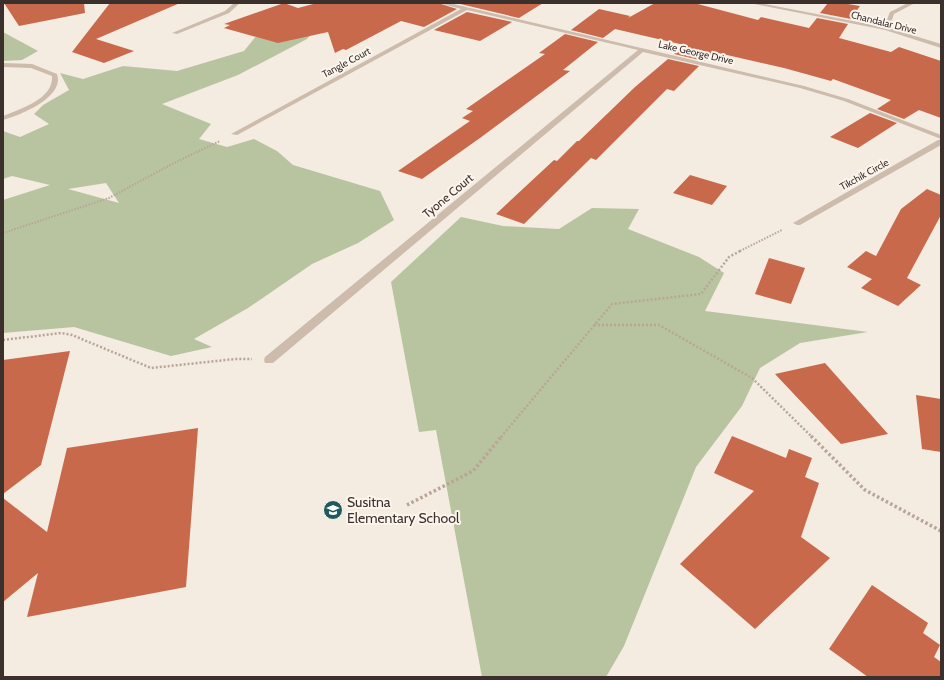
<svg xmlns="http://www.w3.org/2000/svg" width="944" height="680" viewBox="0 0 944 680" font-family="Cabin,sans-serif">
<rect width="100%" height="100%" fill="#f4ebe1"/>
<path fill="#b8c4a0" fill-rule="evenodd" d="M 327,14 L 307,39 L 238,75 L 162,104 L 211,124 L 199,139 L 227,147 L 254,139 L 277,151 L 293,165 L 380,191 L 394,220 L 358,243 L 312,264 L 248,308 L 194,339 L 212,347 L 171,356 L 74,327 L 3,333 L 3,200 L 50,185 L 12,176 L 3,179 L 3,131 L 20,137 L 49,124 L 34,114 L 43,105 L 69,90 L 60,73 L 83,79 L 123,66 L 177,71 L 244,51 L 261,30 ZM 106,183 L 119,203 L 68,189 Z
M 3,32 L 38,51 L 22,60 L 3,61 Z
M 592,208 L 639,209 L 628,229 L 699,257 L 724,273 L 705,311 L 868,332 L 800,343 L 760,368 L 742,406 L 696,467 L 624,646 L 606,677 L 482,677 L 436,430 L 419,432 L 391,282 L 461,217 L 503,226 L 559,229 Z"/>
<path fill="#c8694b" d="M 4,3 L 84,3 L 85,13 L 19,26 Z
M 110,3 L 180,3 L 96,39 L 134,51 L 104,63 L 72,52 Z
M 284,3 L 298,8 L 317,3 L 438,3 L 457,9 L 424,27 L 401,21 L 346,50 L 343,49 L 335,53 L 328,32 L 278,43 L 224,28 L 230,25 L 224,24 Z
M 456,3 L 543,3 L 519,18 Z
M 655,3 L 694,3 L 758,20 L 761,17 L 809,28 L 817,18 L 848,24 L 839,38 L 891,52 L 899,47 L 941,61 L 941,118 L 919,110 L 904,119 L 877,109 L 891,100 L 833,79 L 831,81 L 784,68 L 714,52 L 704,61 L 674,54 L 684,45 L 615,29 L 603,38 L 571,30 L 599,9 L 630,16 L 628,18 Z
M 828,3 L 842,3 L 860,6 L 851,19 L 820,13 Z
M 467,12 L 512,22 L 480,41 L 434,30 Z
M 565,34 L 598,42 L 563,70 L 570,71 L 480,138 L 422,179 L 398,171 L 470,121 L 462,118 L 473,111 L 466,109 L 545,54 L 539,53 Z
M 668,59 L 699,66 L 674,91 L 667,89 L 596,160 L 591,158 L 524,224 L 496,214 L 554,160 L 557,161 L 577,141 L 579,141 L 635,87 Z
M 870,113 L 897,123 L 858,148 L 830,137 Z
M 690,175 L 727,186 L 712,205 L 673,193 Z
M 927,189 L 941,195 L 941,215 L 907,278 L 921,285 L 898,306 L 861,288 L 872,279 L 847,267 L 866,251 L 876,256 L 901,209 Z
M 769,258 L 805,268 L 791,304 L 755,294 Z
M 70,351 L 41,465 L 3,494 L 3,360 Z
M 825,363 L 888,434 L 841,444 L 775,374 Z
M 916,395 L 941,399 L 941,452 L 922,449 Z
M 198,428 L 186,587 L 27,617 L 38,573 L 3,602 L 3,498 L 47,532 L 67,448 Z
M 732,436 L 786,458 L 789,449 L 812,458 L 805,477 L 819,483 L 801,537 L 830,558 L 755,629 L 680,564 L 754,491 L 714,473 Z
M 872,585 L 928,623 L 923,633 L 940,645 L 934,657 L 941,662 L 941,677 L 868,677 L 829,649 Z"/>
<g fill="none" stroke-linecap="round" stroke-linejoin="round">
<path stroke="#b9a596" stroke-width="2" stroke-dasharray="1.5 1.5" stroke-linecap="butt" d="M 3,233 L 109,198 L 174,163 L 220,141
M 740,251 L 782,230"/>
<path stroke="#b9a596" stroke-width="2.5" stroke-dasharray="2 2" stroke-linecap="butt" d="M 594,325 L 659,325 L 752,378 L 812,437
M 3,340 L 61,333 L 72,335 L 151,368 L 235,359 L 252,359
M 501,437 L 612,304 L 701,294 L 729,257 L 742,250"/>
<path stroke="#b9a596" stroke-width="3.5" stroke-dasharray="2.5 2.5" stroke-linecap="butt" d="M 811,436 L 865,490 L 941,531
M 407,505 L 473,471 L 502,436"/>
<path fill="#cdbbac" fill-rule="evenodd" d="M 3,63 L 32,64 L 57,74 C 65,97 21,115 3,120 L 3,116 C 20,109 54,99 52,76 L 31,68 L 3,67 Z"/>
<path fill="#cdbbac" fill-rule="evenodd" d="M 234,3 L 240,3 L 229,13 L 177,34 L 172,33 L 225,11 Z
M 439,3 L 449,3 L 804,86 L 848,99 L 941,135 L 941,139 L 844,101 L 800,88 L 643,52 L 273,363 L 265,363 L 264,360 L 265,357 L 638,50 L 467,10 L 237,135 L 231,134 L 461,9 Z
M 749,3 L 760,3 L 884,27 L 890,12 L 908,3 L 915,3 L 894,14 L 889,28 L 941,44 L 941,48 L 885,30 Z
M 938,140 L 941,140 L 941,145 L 800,225 L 797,225 L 793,223 Z"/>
</g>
<defs>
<symbol id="school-disc" viewBox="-11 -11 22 22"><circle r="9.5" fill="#1f5a5e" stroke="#fbf5ee"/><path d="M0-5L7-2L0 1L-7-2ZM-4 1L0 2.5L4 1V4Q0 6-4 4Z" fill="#fff"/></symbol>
</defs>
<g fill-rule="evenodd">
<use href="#school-disc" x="322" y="499" width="22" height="22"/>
</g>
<g text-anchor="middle" stroke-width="4" stroke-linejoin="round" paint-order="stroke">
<g font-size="10" fill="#3b302b" stroke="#fbf5ee">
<text transform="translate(884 22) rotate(14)" y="4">Chandalar Drive</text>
<text transform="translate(696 52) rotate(13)" y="4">Lake George Drive</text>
<text transform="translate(346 62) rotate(-28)" y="4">Tangle Court</text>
<text transform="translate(864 174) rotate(-29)" y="4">Tikchik Circle</text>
</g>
<g font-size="12" fill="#3b302b" stroke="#fbf5ee">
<text transform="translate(448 196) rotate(-40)" y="4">Tyone Court</text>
</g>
<g font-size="14" fill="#3b302b" stroke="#fbf5ee" text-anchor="start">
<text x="347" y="507">Susitna<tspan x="347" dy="16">Elementary School</tspan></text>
</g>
</g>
<rect width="944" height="680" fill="none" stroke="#3b302b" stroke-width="8"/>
</svg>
